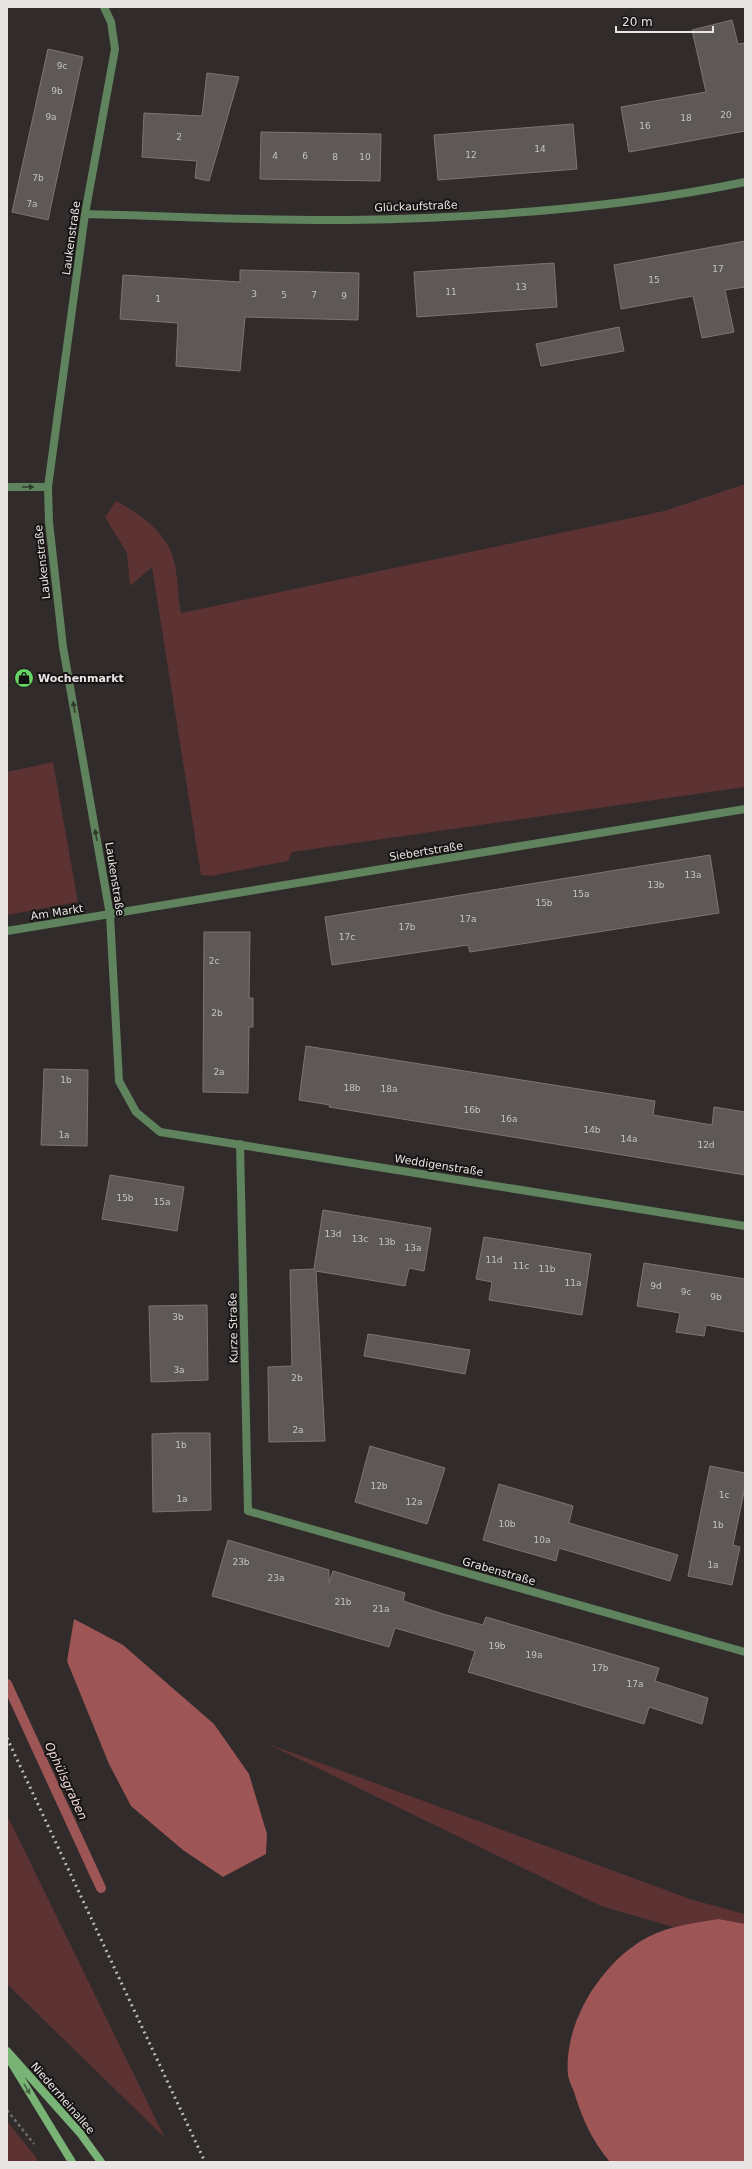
<svg xmlns="http://www.w3.org/2000/svg" width="752" height="2169" viewBox="0 0 752 2169" font-family="'DejaVu Sans',sans-serif">
<rect width="100%" height="100%" fill="#312b2b"/>
<path fill="#5c3232" d="M 745,484 L 745,787 L 292,852 L 288,861 L 211,876 L 201,875 L 152,567 L 130,586 L 127,553 L 105,517 L 116,501 C 142,515 168,533 175,564 C 178,581 178,598 181,613 L 664,511 Z
M 53,762 L 78,902 L 7,915 L 7,772 Z
M 266,1743 L 693,1900 L 745,1914 L 745,1948 L 601,1906 Z
M 7,1815 L 165,2138 L 7,1984 Z
M 7,2121 L 35,2156 L 38,2162 L 7,2162 Z"/>
<path fill="#9e5555" d="M 74,1619 L 123,1645 L 214,1724 L 249,1774 L 267,1834 L 266,1854 L 223,1877 L 183,1850 L 131,1806 L 109,1764 L 67,1661 Z
M 718,1919 L 745,1924 L 745,2162 L 610,2162 C 592,2141 582,2118 574,2092 C 572,2087 569,2081 568,2075 C 563,2023 602,1961 648,1937 C 669,1926 695,1923 718,1919 Z"/>
<g fill="none" stroke-linecap="round" stroke-linejoin="round">
<path stroke="#9e5555" stroke-width="10" d="M 7,1684 L 101,1888"/>
</g>
<path fill="#5f5858" stroke="#7d7575" d="M 732,20 L 738,44 L 745,43 L 745,131 L 629,152 L 621,107 L 706,92 L 692,30 Z
M 48,49 L 83,57 L 48,220 L 12,212 Z
M 207,73 L 239,77 L 209,181 L 195,178 L 197,161 L 142,157 L 144,113 L 202,116 Z
M 573,124 L 577,169 L 438,180 L 434,135 Z
M 261,132 L 381,134 L 380,181 L 260,179 Z
M 745,241 L 745,287 L 725,290 L 734,332 L 702,338 L 693,296 L 621,309 L 614,265 Z
M 554,263 L 557,307 L 417,317 L 414,272 Z
M 240,270 L 359,273 L 358,320 L 245,317 L 240,371 L 176,366 L 178,323 L 120,319 L 123,275 L 240,282 Z
M 619,327 L 624,351 L 541,366 L 536,344 Z
M 710,855 L 719,913 L 470,952 L 468,945 L 332,965 L 325,917 Z
M 204,932 L 250,932 L 249,998 L 253,998 L 253,1027 L 249,1027 L 248,1093 L 203,1092 Z
M 306,1046 L 655,1101 L 653,1115 L 712,1125 L 714,1107 L 745,1112 L 745,1175 L 329,1107 L 330,1105 L 299,1100 Z
M 44,1069 L 88,1070 L 87,1146 L 41,1145 Z
M 110,1175 L 184,1187 L 177,1231 L 102,1219 Z
M 323,1210 L 431,1228 L 424,1271 L 409,1268 L 405,1286 L 316,1271 L 325,1441 L 269,1442 L 268,1367 L 292,1366 L 290,1270 L 314,1269 Z
M 484,1237 L 591,1254 L 582,1315 L 489,1300 L 492,1282 L 476,1279 Z
M 644,1263 L 745,1279 L 745,1332 L 706,1325 L 704,1336 L 676,1332 L 680,1313 L 637,1306 Z
M 207,1305 L 208,1380 L 151,1382 L 149,1306 Z
M 368,1334 L 470,1350 L 465,1374 L 364,1356 Z
M 175,1433 L 210,1433 L 211,1510 L 153,1512 L 152,1434 Z
M 370,1446 L 445,1468 L 427,1524 L 355,1502 Z
M 710,1466 L 745,1473 L 745,1487 L 733,1545 L 740,1547 L 732,1585 L 688,1576 Z
M 499,1484 L 573,1506 L 569,1523 L 678,1555 L 670,1581 L 559,1548 L 556,1561 L 483,1540 Z
M 228,1540 L 329,1570 L 329,1583 L 333,1571 L 405,1593 L 403,1601 L 443,1614 L 483,1625 L 486,1617 L 659,1668 L 655,1681 L 708,1698 L 702,1724 L 649,1707 L 644,1724 L 468,1672 L 475,1651 L 395,1628 L 389,1647 L 212,1596 Z"/>
<g fill="none" stroke-linecap="round" stroke-linejoin="round">
<path stroke="#716b6b" stroke-width="2.5" stroke-dasharray="3 3" stroke-linecap="butt" d="M 7,2110 L 34,2144"/>
<path stroke="#5f835c" stroke-width="8" d="M 104,7 L 111,22 L 115,49 L 85,214 L 48,487 L 49,522 L 63,647 L 110,915 L 119,1081 L 136,1112 L 160,1132 L 745,1226
M 85,214 C 173,216 261,221 348,220 C 480,218 616,209 745,182
M 7,487 L 48,487
M 7,931 L 745,809
M 240,1144 L 248,1511 L 745,1652"/>
<path stroke="#79b375" stroke-width="8" d="M 7,2051 L 80,2133 L 101,2162
M 9,2059 L 72,2162"/>
<path stroke="#bfbaba" stroke-width="3" stroke-dasharray="2 4" stroke-linecap="butt" d="M 7,1738 L 205,2162"/>
</g>
<defs><path id="oneway-solid" d="M-6-.8H1V-3.2L6.5 0L1 3.2V.8H-6Z"/></defs>
<g fill="#303b2d">
<use href="#oneway-solid" transform="translate(28 487)"/>
<use href="#oneway-solid" transform="translate(74 707) rotate(-100)"/>
<use href="#oneway-solid" transform="translate(96 835) rotate(-100)"/>
</g>
<use fill="#486444" href="#oneway-solid" transform="translate(27 2089) rotate(59)"/>
<defs>
<symbol id="shop-disc" viewBox="-11 -11 22 22"><circle r="9.5" fill="#69d464" stroke="#171414"/><path d="M-5-2.5h2.3a2.7 3.5 0 0 1 5.4 0H5L5.5 6h-11ZM-1.5-2.5h3a1.5 2.3 0 0 0-3 0Z" fill="#111"/></symbol>
</defs>
<g fill-rule="evenodd">
<use href="#shop-disc" x="13" y="667" width="22" height="22"/>
</g>
<g text-anchor="middle" stroke-width="4" stroke-linejoin="round" paint-order="stroke">
<g font-size="9" fill="#c6c2c2">
<text x="62" y="69">9c</text>
<text x="57" y="94">9b</text>
<text x="726" y="118">20</text>
<text x="51" y="120">9a</text>
<text x="686" y="121">18</text>
<text x="645" y="129">16</text>
<text x="179" y="140">2</text>
<text x="540" y="152">14</text>
<text x="471" y="158">12</text>
<text x="275" y="159">4</text>
<text x="305" y="159">6</text>
<text x="335" y="160">8</text>
<text x="365" y="160">10</text>
<text x="38" y="181">7b</text>
<text x="32" y="207">7a</text>
<text x="718" y="272">17</text>
<text x="654" y="283">15</text>
<text x="521" y="290">13</text>
<text x="451" y="295">11</text>
<text x="254" y="297">3</text>
<text x="284" y="298">5</text>
<text x="314" y="298">7</text>
<text x="344" y="299">9</text>
<text x="158" y="302">1</text>
<text x="693" y="878">13a</text>
<text x="656" y="888">13b</text>
<text x="581" y="897">15a</text>
<text x="544" y="906">15b</text>
<text x="468" y="922">17a</text>
<text x="407" y="930">17b</text>
<text x="347" y="940">17c</text>
<text x="214" y="964">2c</text>
<text x="217" y="1016">2b</text>
<text x="219" y="1075">2a</text>
<text x="66" y="1083">1b</text>
<text x="352" y="1091">18b</text>
<text x="389" y="1092">18a</text>
<text x="472" y="1113">16b</text>
<text x="509" y="1122">16a</text>
<text x="592" y="1133">14b</text>
<text x="64" y="1138">1a</text>
<text x="629" y="1142">14a</text>
<text x="706" y="1148">12d</text>
<text x="125" y="1201">15b</text>
<text x="162" y="1205">15a</text>
<text x="333" y="1237">13d</text>
<text x="360" y="1242">13c</text>
<text x="387" y="1245">13b</text>
<text x="413" y="1251">13a</text>
<text x="494" y="1263">11d</text>
<text x="521" y="1269">11c</text>
<text x="547" y="1272">11b</text>
<text x="573" y="1286">11a</text>
<text x="656" y="1289">9d</text>
<text x="686" y="1295">9c</text>
<text x="716" y="1300">9b</text>
<text x="178" y="1320">3b</text>
<text x="179" y="1373">3a</text>
<text x="297" y="1381">2b</text>
<text x="298" y="1433">2a</text>
<text x="181" y="1448">1b</text>
<text x="379" y="1489">12b</text>
<text x="724" y="1498">1c</text>
<text x="182" y="1502">1a</text>
<text x="414" y="1505">12a</text>
<text x="507" y="1527">10b</text>
<text x="718" y="1528">1b</text>
<text x="542" y="1543">10a</text>
<text x="241" y="1565">23b</text>
<text x="713" y="1568">1a</text>
<text x="276" y="1581">23a</text>
<text x="343" y="1605">21b</text>
<text x="381" y="1612">21a</text>
<text x="497" y="1649">19b</text>
<text x="534" y="1658">19a</text>
<text x="600" y="1671">17b</text>
<text x="635" y="1687">17a</text>
</g>
<g font-size="11" fill="#e9e5e5" stroke="#171414">
<text transform="translate(416 206) rotate(-2)" y="4">Glückaufstraße</text>
<text transform="translate(71 238) rotate(-82)" y="4">Laukenstraße</text>
<text transform="translate(42 562) rotate(-96)" y="4">Laukenstraße</text>
<text transform="translate(426 851) rotate(-9)" y="4">Siebertstraße</text>
<text transform="translate(115 879) rotate(81)" y="4">Laukenstraße</text>
<text transform="translate(57 912) rotate(-9)" y="4">Am Markt</text>
<text transform="translate(439 1165) rotate(9)" y="4">Weddigenstraße</text>
<text transform="translate(233 1328) rotate(-91)" y="4">Kurze Straße</text>
<text transform="translate(499 1571) rotate(16)" y="4">Grabenstraße</text>
<text transform="translate(63 2098) rotate(49)" y="4">Niederrheinallee</text>
</g>
<g font-size="11" font-weight="bold" fill="#e9e5e5" stroke="#171414" text-anchor="start">
<text x="38" y="682">Wochenmarkt</text>
</g>
<g font-size="12" font-style="italic" fill="#f2dbda" stroke="#171414">
<text transform="translate(66 1781) rotate(65)" y="4">Ophülsgraben</text>
</g>
</g>
<rect width="752" height="2169" fill="none" stroke="#e9e5e5" stroke-width="16"/>
<path d="M616 26v6h97v-6" fill="none" stroke="#e9e5e5" stroke-width="2"/>
<text x="622" y="26" font-size="12" fill="#e9e5e5" stroke="#171414" stroke-width="3" paint-order="stroke">20 m</text>
</svg>
